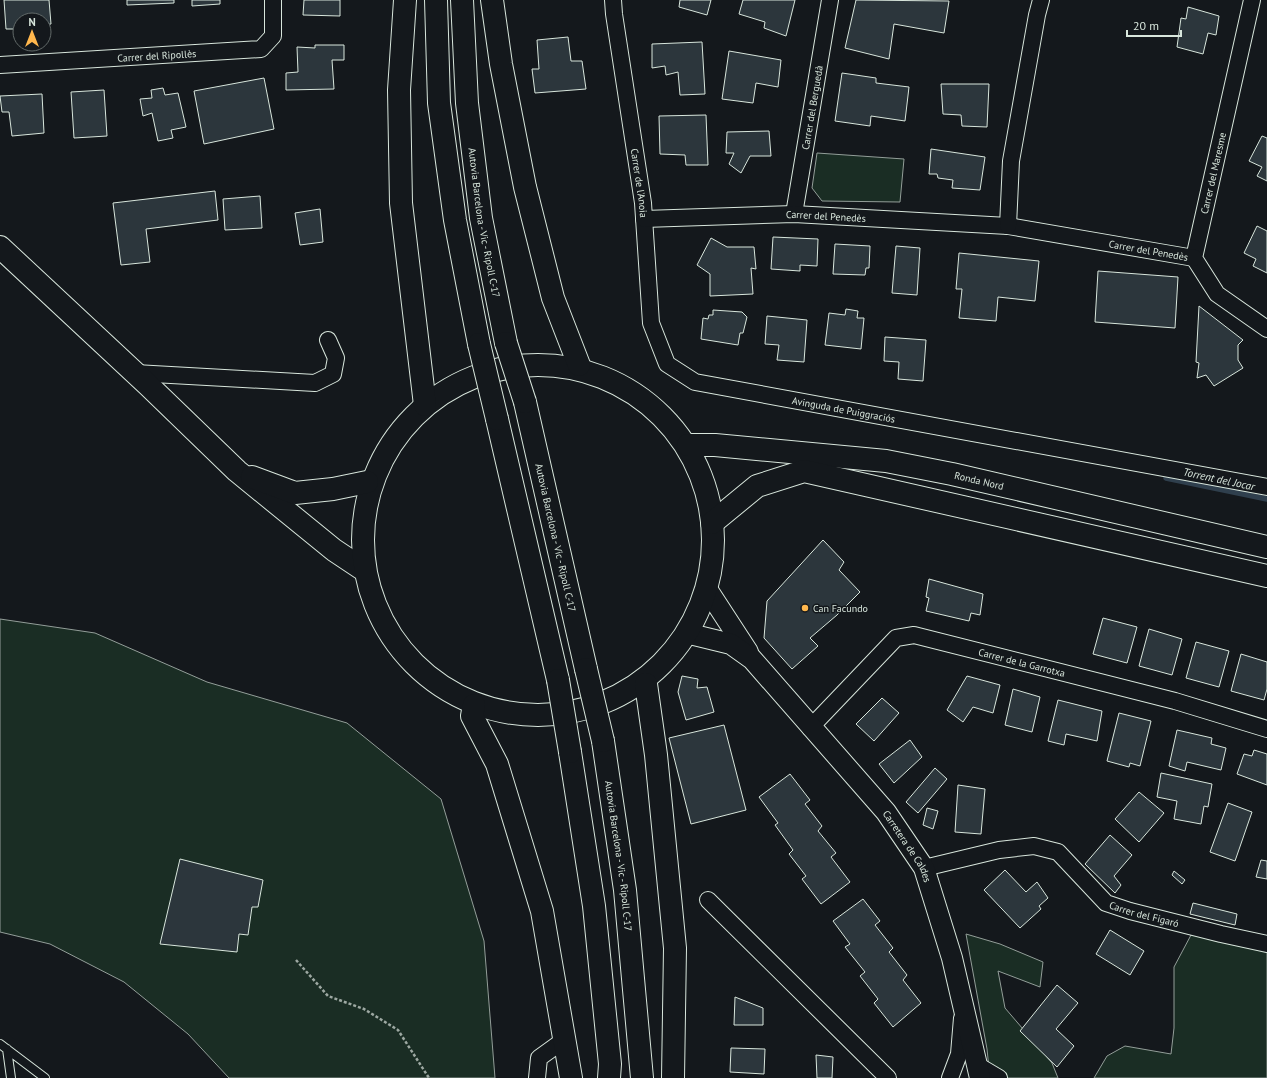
<svg xmlns="http://www.w3.org/2000/svg" width="1267" height="1078" viewBox="0 0 1267 1078" font-family="'PT Sans',sans-serif">
<rect width="100%" height="100%" fill="#14181c"/>
<path fill="#1a2d24" stroke="#939e99" d="M 817,153 L 904,159 L 900,202 L 822,201 L 812,188 Z
M 0,619 L 95,633 L 207,682 L 347,723 L 441,799 L 484,941 L 495,1078 L 229,1078 L 188,1034 L 124,982 L 50,944 L 0,932 Z
M 966,934 L 1000,944 L 1043,962 L 1040,987 L 998,971 L 1005,1008 L 1052,1063 L 1058,1078 L 990,1078 L 987,1049 Z
M 1191,935 L 1267,945 L 1267,1078 L 1094,1078 L 1107,1056 L 1125,1046 L 1171,1054 L 1174,1028 L 1174,967 Z"/>
<g fill="none" stroke-linecap="round" stroke-linejoin="round">
<path stroke="#2f3f4d" stroke-width="5.5" d="M 1166,478 L 1267,499"/>
</g>
<path fill="#2c363c" stroke="#d8e6dc" d="M 4,0 L 49,0 L 51,24 L 44,25 L 44,20 L 20,20 L 20,29 L 6,29 Z
M 127,0 L 174,0 L 174,3 L 127,5 Z
M 192,0 L 220,0 L 220,4 L 192,6 Z
M 304,0 L 340,0 L 340,16 L 303,15 Z
M 680,0 L 711,0 L 707,15 L 679,7 Z
M 743,0 L 795,0 L 786,36 L 764,28 L 765,22 L 739,14 Z
M 856,0 L 949,1 L 944,33 L 894,24 L 889,59 L 845,48 Z
M 1188,7 L 1219,16 L 1216,35 L 1208,33 L 1203,54 L 1177,47 L 1181,18 L 1186,19 Z
M 568,37 L 571,61 L 582,61 L 586,89 L 535,93 L 532,69 L 539,69 L 537,40 Z
M 702,42 L 705,94 L 680,95 L 678,72 L 666,75 L 665,66 L 652,68 L 652,44 Z
M 315,45 L 344,45 L 344,60 L 332,60 L 334,89 L 286,90 L 286,73 L 298,72 L 297,47 L 315,48 Z
M 729,51 L 781,60 L 778,87 L 756,83 L 753,103 L 722,99 Z
M 842,73 L 876,78 L 876,83 L 909,87 L 905,121 L 871,116 L 870,126 L 835,121 Z
M 264,78 L 274,129 L 204,144 L 194,91 Z
M 941,84 L 989,84 L 987,127 L 962,126 L 961,115 L 943,114 Z
M 163,88 L 165,95 L 178,93 L 186,127 L 171,130 L 173,138 L 158,141 L 152,113 L 143,116 L 140,99 L 152,98 L 151,90 Z
M 104,90 L 107,136 L 74,138 L 71,92 Z
M 42,94 L 44,133 L 12,136 L 9,112 L 2,112 L 0,96 Z
M 706,115 L 708,165 L 686,165 L 685,155 L 660,154 L 659,116 Z
M 769,131 L 771,156 L 750,156 L 741,173 L 729,164 L 734,153 L 726,153 L 727,132 Z
M 1262,136 L 1267,138 L 1267,181 L 1257,176 L 1262,167 L 1249,161 Z
M 931,149 L 985,157 L 980,190 L 952,188 L 953,180 L 938,178 L 937,174 L 929,174 Z
M 215,191 L 218,220 L 146,229 L 150,262 L 121,265 L 113,203 Z
M 260,196 L 262,228 L 225,230 L 223,199 Z
M 320,209 L 323,242 L 300,245 L 295,213 Z
M 1257,226 L 1267,231 L 1267,273 L 1253,266 L 1256,259 L 1244,253 Z
M 773,237 L 818,239 L 817,266 L 800,265 L 800,271 L 771,269 Z
M 711,238 L 727,247 L 754,247 L 756,269 L 751,268 L 753,294 L 710,296 L 710,274 L 697,265 Z
M 835,244 L 870,246 L 869,268 L 866,268 L 865,275 L 833,274 Z
M 896,246 L 920,248 L 917,295 L 892,293 Z
M 959,253 L 1039,261 L 1035,301 L 998,297 L 996,321 L 959,318 L 962,289 L 956,289 Z
M 1098,271 L 1178,277 L 1175,328 L 1095,322 Z
M 1199,306 L 1243,340 L 1238,345 L 1238,360 L 1243,368 L 1214,386 L 1206,375 L 1197,378 L 1199,363 L 1196,362 Z
M 846,309 L 858,311 L 857,318 L 864,318 L 861,349 L 825,345 L 829,313 L 845,315 Z
M 713,310 L 742,312 L 747,317 L 743,333 L 740,333 L 738,345 L 701,339 L 703,318 L 708,319 L 709,315 L 713,315 Z
M 767,316 L 807,320 L 804,362 L 777,360 L 779,345 L 765,344 Z
M 885,337 L 926,340 L 923,381 L 898,379 L 899,362 L 884,361 Z
M 823,540 L 844,562 L 839,570 L 860,592 L 837,615 L 810,638 L 818,646 L 792,669 L 764,638 L 767,601 Z
M 929,579 L 983,594 L 980,615 L 971,613 L 969,621 L 926,611 L 929,598 L 926,597 Z
M 1103,618 L 1137,627 L 1127,663 L 1093,654 Z
M 1149,629 L 1182,639 L 1172,675 L 1139,666 Z
M 1196,642 L 1229,651 L 1219,687 L 1186,678 Z
M 1241,654 L 1267,662 L 1267,689 L 1264,700 L 1231,691 Z
M 682,676 L 698,679 L 697,688 L 707,687 L 714,712 L 686,720 L 678,692 Z
M 967,676 L 1000,685 L 993,713 L 973,707 L 963,722 L 947,710 Z
M 1013,689 L 1040,697 L 1032,732 L 1005,725 Z
M 882,698 L 899,713 L 874,741 L 856,724 Z
M 1058,700 L 1102,711 L 1097,741 L 1066,734 L 1064,745 L 1048,741 Z
M 1119,713 L 1151,721 L 1140,766 L 1130,763 L 1129,767 L 1107,761 Z
M 724,725 L 746,810 L 691,824 L 669,738 Z
M 1177,730 L 1212,738 L 1211,744 L 1226,748 L 1221,770 L 1187,762 L 1185,771 L 1169,766 Z
M 910,740 L 922,757 L 894,783 L 879,764 Z
M 1254,750 L 1267,754 L 1267,785 L 1237,774 L 1244,754 L 1252,756 Z
M 935,768 L 947,779 L 918,813 L 906,802 Z
M 1161,773 L 1212,784 L 1208,807 L 1204,806 L 1201,824 L 1174,819 L 1177,801 L 1157,797 Z
M 790,774 L 810,800 L 805,804 L 822,826 L 818,831 L 836,853 L 831,857 L 850,882 L 821,904 L 802,879 L 806,876 L 789,854 L 793,850 L 775,825 L 778,823 L 759,797 Z
M 958,785 L 985,789 L 981,834 L 955,832 Z
M 1139,792 L 1164,813 L 1139,842 L 1115,819 Z
M 1228,803 L 1252,812 L 1235,861 L 1210,852 Z
M 927,808 L 938,811 L 933,829 L 923,825 Z
M 1110,835 L 1132,855 L 1114,876 L 1121,885 L 1115,893 L 1085,864 Z
M 180,859 L 263,880 L 258,907 L 252,907 L 248,935 L 239,934 L 237,952 L 160,944 Z
M 1261,860 L 1267,861 L 1267,879 L 1256,877 Z
M 1005,870 L 1026,892 L 1037,882 L 1048,898 L 1039,906 L 1041,909 L 1020,928 L 984,890 Z
M 1174,871 L 1185,880 L 1182,884 L 1172,875 Z
M 863,899 L 880,921 L 875,925 L 893,948 L 889,952 L 907,975 L 903,980 L 921,1003 L 893,1027 L 874,1003 L 878,999 L 860,976 L 865,972 L 845,947 L 850,944 L 833,921 Z
M 1193,903 L 1237,914 L 1235,925 L 1190,914 Z
M 1110,930 L 1144,951 L 1130,975 L 1096,954 Z
M 1057,985 L 1078,1003 L 1056,1029 L 1074,1046 L 1057,1067 L 1020,1031 Z
M 735,997 L 763,1008 L 763,1025 L 734,1025 Z
M 731,1048 L 765,1049 L 764,1074 L 730,1072 Z
M 816,1055 L 833,1057 L 832,1078 L 817,1078 Z"/>
<g fill="none" stroke-linecap="round" stroke-linejoin="round">
<defs>
<path id="service" d="M 0,1044 L 45,1078
M 7,1049 L 11,1078"/>
<g id="minor">
<path id="s1" d="M 613,0 L 614,14 L 643,203 L 651,323 L 667,364 L 695,382 L 1267,487"/>
<path d="M 1252,0 L 1194,258 L 1217,294 L 1267,329"/>
<path id="s2" d="M 0,65 L 261,49 L 273,36 L 273,0"/>
<path id="s3" d="M 794,214 L 830,0"/>
<path id="s4" d="M 644,219 L 794,214 L 1008,226 L 1194,258"/>
<path d="M 1008,226 L 1011,161 L 1037,15 L 1041,0"/>
<path d="M 135,373 L 315,383 L 333,374 L 336,358 L 328,340"/>
<path id="s5" d="M 810,728 L 896,638 L 914,635 L 1175,701 L 1267,729"/>
<path id="s6" d="M 924,868 L 999,850 L 1034,846 L 1058,852 L 1106,903 L 1130,911 L 1221,934 L 1267,944"/>
<path d="M 708,900 L 888,1078"/>
<path d="M 977,1065 L 999,1078"/>
<path d="M 537,1078 L 539,1058 L 564,1040"/>
<path d="M 950,1078 L 959,1054 L 962,1018"/>
</g>
<g id="tertiary">
<path d="M 707,589 L 748,652"/>
<path id="s7" d="M 690,634 L 731,644 L 752,659 L 886,812 L 924,868 L 952,958 L 980,1078"/>
</g>
<g id="secondary">
<path d="M 0,247 L 148,385 L 237,471 L 334,550 L 361,568"/>
<circle cx="538" cy="540" r="175"/>
<path id="s8" d="M 688,445 L 715,445 L 886,461 L 952,474 L 1267,547"/>
<path d="M 252,477 L 295,493 L 333,489 L 367,482"/>
<path d="M 712,523 L 757,486 L 804,471 L 1267,576"/>
</g>
<g id="trunk">
<path d="M 405,0 L 399,90 L 401,203 L 425,405"/>
<path d="M 436,0 L 439,103 L 455,220 L 479,344"/>
<path id="s9" d="M 462,0 L 467,103 L 481,218 L 506,343"/>
<path d="M 492,0 L 501,64 L 525,187 L 553,298 L 579,365"/>
<path id="s10" d="M 525,402 L 586,669"/>
<path d="M 497,419 L 558,680"/>
<path d="M 646,684 L 656,755 L 675,948 L 673,1078"/>
<path d="M 474,705 L 472,716 L 497,764 L 542,911 L 571,1078"/>
<path id="s11" d="M 603,741 L 625,890 L 642,1078"/>
<path d="M 570,752 L 594,906 L 610,1064 L 609,1078"/>
</g>
</defs>
<use href="#service" stroke="#d8e6dc" stroke-width="10"/>
<use href="#minor" stroke="#d8e6dc" stroke-width="18"/>
<use href="#tertiary" stroke="#d8e6dc" stroke-width="22"/>
<use href="#secondary" stroke="#d8e6dc" stroke-width="24"/>
<use href="#trunk" stroke="#d8e6dc" stroke-width="24"/>
<path stroke="#9da8a2" stroke-width="2.5" stroke-dasharray="3 2" stroke-linecap="butt" d="M 296,960 L 328,996 L 364,1009 L 398,1030 L 429,1078"/>
<use href="#service" stroke="#14181c" stroke-width="8"/>
<use href="#minor" stroke="#14181c" stroke-width="16"/>
<use href="#tertiary" stroke="#14181c" stroke-width="20"/>
<use href="#secondary" stroke="#14181c" stroke-width="22"/>
<use href="#trunk" stroke="#14181c" stroke-width="22"/>
<defs>
<path id="trunk-bridge" d="M 506,343 L 525,402
M 479,344 L 497,419
M 586,669 L 603,741
M 558,680 L 570,752"/>
</defs>
<use href="#trunk-bridge" stroke="#d8e6dc" stroke-width="24" stroke-linecap="butt"/>
<use href="#trunk-bridge" stroke="#14181c" stroke-width="22"/>
</g>
<circle fill="#ffb74d" stroke="#14181c" stroke-width="1.5" cx="805" cy="608" r="4"/>
<g text-anchor="middle" stroke-width="3" stroke-linejoin="round" paint-order="stroke">
<g font-size="10" fill="#d8e6dc" stroke="#14181c">
<text dy="4" stroke="none"><textPath href="#s2" startOffset="157">Carrer del Ripollès</textPath></text>
<text dy="4" stroke="none"><textPath href="#s3" startOffset="108">Carrer del Berguedà</textPath></text>
<text transform="translate(1213 173) rotate(-77)" y="4">Carrer del Maresme</text>
<text dy="4" stroke="none"><textPath href="#s1" startOffset="185">Carrer de l'Anoia</textPath></text>
<text dy="4" stroke="none"><textPath href="#s4" startOffset="182">Carrer del Penedès</textPath></text>
<text dy="4" stroke="none"><textPath href="#s9" startOffset="224">Autovia Barcelona - Vic - Ripoll C-17</textPath></text>
<text dy="4" stroke="none"><textPath href="#s4" startOffset="507">Carrer del Penedès</textPath></text>
<text dy="4" stroke="none"><textPath href="#s1" startOffset="554">Avinguda de Puiggraciós</textPath></text>
<text dy="4" stroke="none"><textPath href="#s8" startOffset="294">Ronda Nord</textPath></text>
<text dy="4" stroke="none"><textPath href="#s10" startOffset="139">Autovia Barcelona - Vic - Ripoll C-17</textPath></text>
<text dy="4" stroke="none"><textPath href="#s5" startOffset="254">Carrer de la Garrotxa</textPath></text>
<text dy="4" stroke="none"><textPath href="#s7" startOffset="312">Carretera de Caldes</textPath></text>
<text dy="4" stroke="none"><textPath href="#s11" startOffset="116">Autovia Barcelona - Vic - Ripoll C-17</textPath></text>
<text dy="4" stroke="none"><textPath href="#s6" startOffset="247">Carrer del Figaró</textPath></text>
</g>
<g font-size="10" fill="#d8e6dc" stroke="#14181c" text-anchor="start">
<text x="813" y="612">Can Facundo</text>
</g>
<g font-size="11" font-style="italic" fill="#d8e6dc" stroke="#14181c">
<text transform="translate(1219 479) rotate(12)" y="4">Torrent del Jocar</text>
</g>
</g>
<g transform="translate(32 32)"><circle r="19" fill="#14181c" stroke="#626a69"/>
<path d="M0-3L7 15L0 10L-7 15Z" fill="#ffb74d"/>
<text y="-6" font-size="11" font-weight="bold" text-anchor="middle" fill="#d8e6dc">N</text>
</g>
<path d="M1127 30v6h54v-6" fill="none" stroke="#d8e6dc" stroke-width="2"/>
<text x="1133" y="30" font-size="12" fill="#d8e6dc" stroke="#14181c" stroke-width="3" paint-order="stroke">20 m</text>
</svg>
